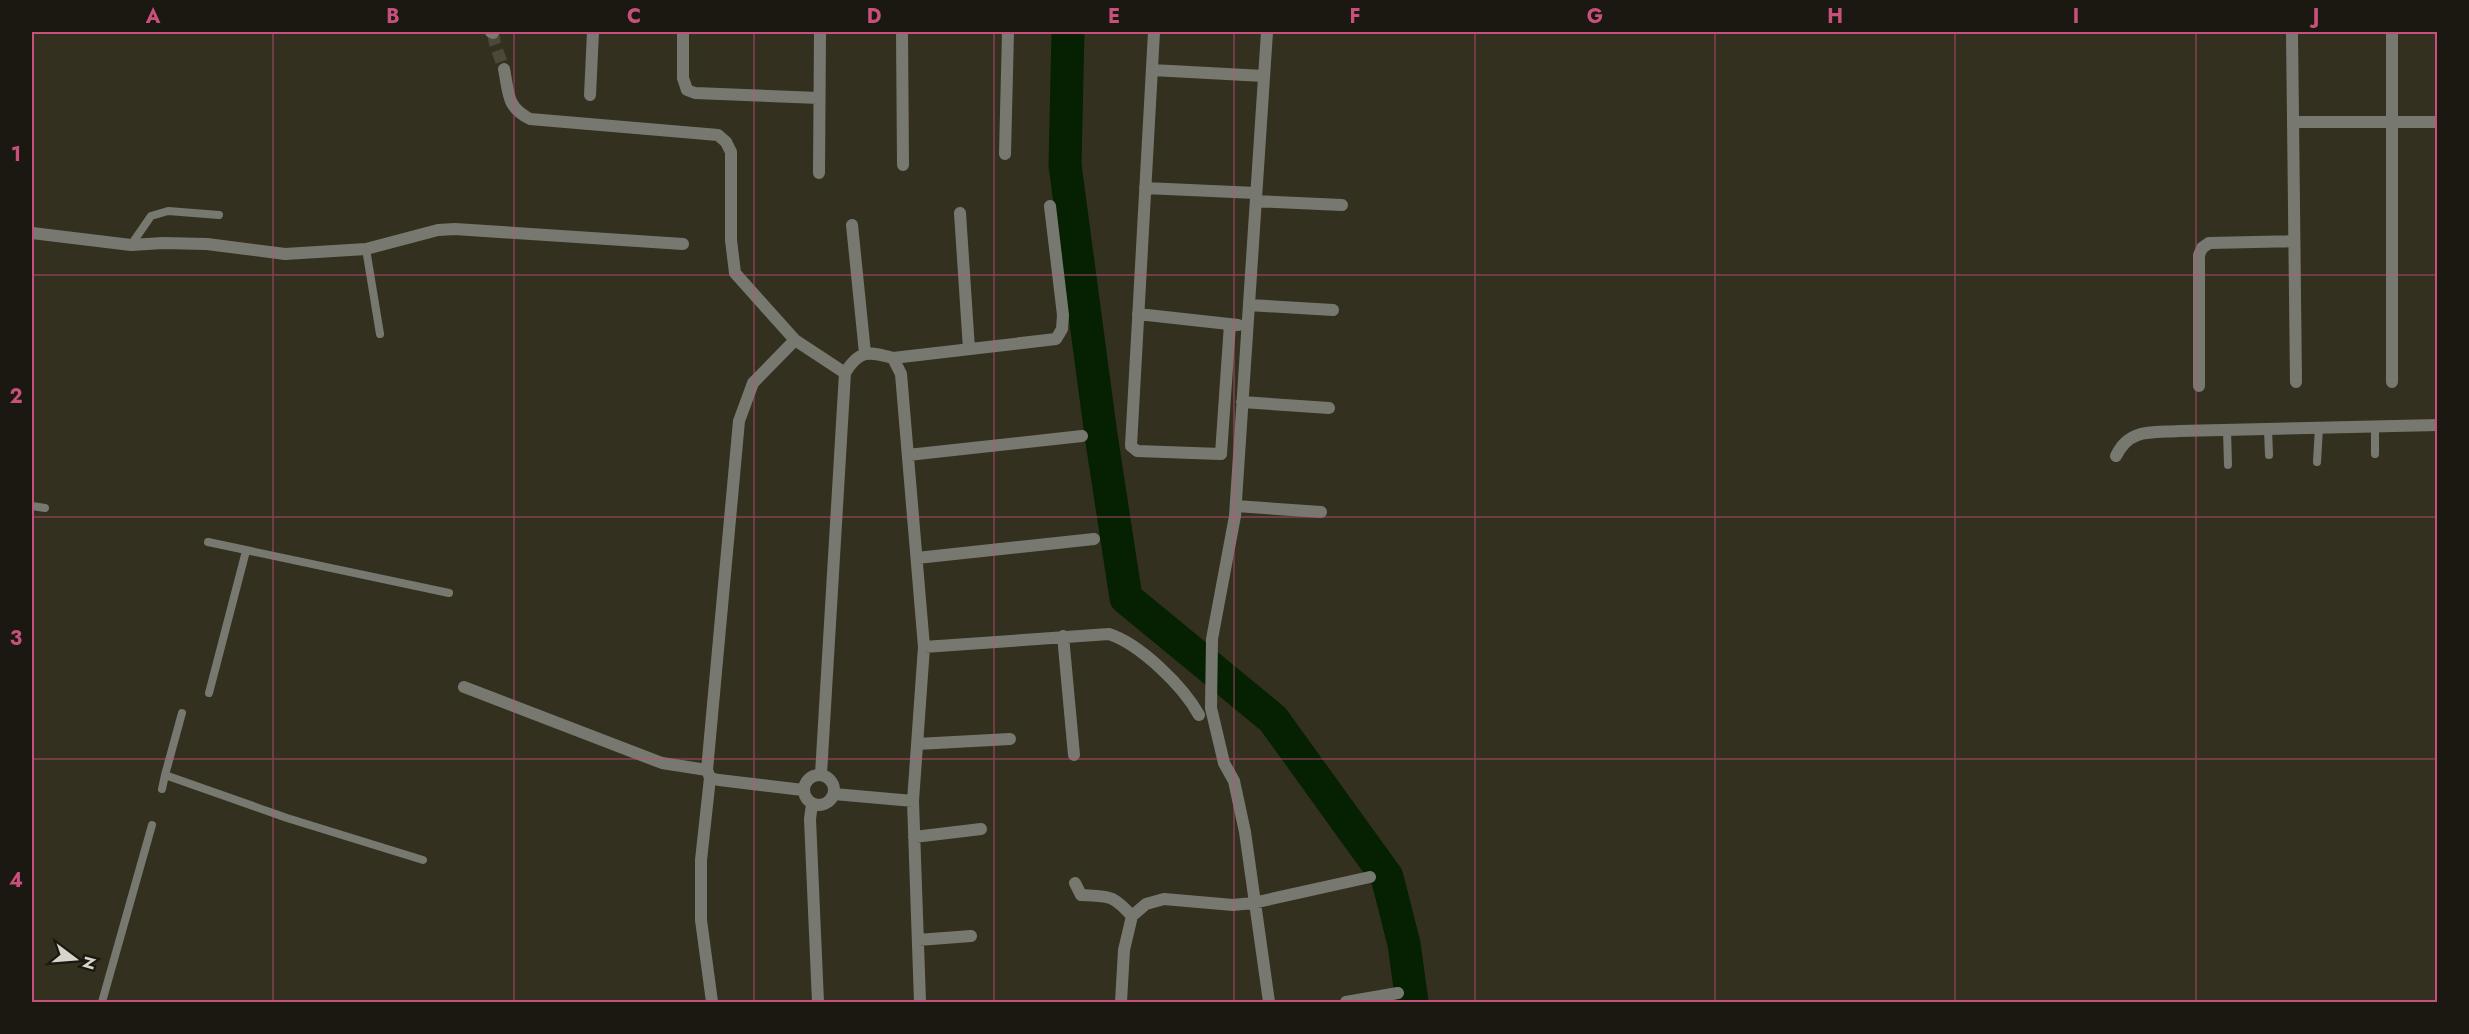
<svg xmlns="http://www.w3.org/2000/svg" width="2469" height="1034" viewBox="0 0 2469 1034" font-family="Jost,sans-serif">
<rect width="100%" height="100%" fill="#343020"/>
<g fill="none" stroke-linecap="round" stroke-linejoin="round">
<path stroke="#052102" stroke-width="33" d="M 1068,32 L 1065,165 L 1101,435 L 1126,598 L 1273,719 L 1387,877 L 1404,944 L 1412,1002"/>
<path stroke="#4c493a" stroke-width="12" stroke-dasharray="12 6" stroke-linecap="butt" d="M 493,33 L 495,44 L 504,69"/>
<path stroke="#777971" stroke-width="8" d="M 131,245 L 151,216 L 168,211 L 219,215
M 366,249 L 380,334
M 2375,426 L 2375,454
M 2268,429 L 2269,455
M 2227,430 L 2228,465
M 2317,462 L 2319,428
M 32,506 L 45,508
M 208,542 L 449,593
M 209,693 L 246,551
M 165,775 L 182,713
M 162,789 L 165,775 L 287,818 L 423,860
M 102,1002 L 152,825"/>
<path stroke="#777971" stroke-width="12" d="M 491,32 L 493,33
M 683,32 L 683,78 L 687,90 L 695,93 L 819,98
M 902,32 L 903,165
M 1154,32 L 1131,446 L 1137,451 L 1221,454 L 1230,324
M 1267,32 L 1235,516 L 1212,639 L 1211,708 L 1224,763 L 1234,781 L 1245,832 L 1269,1002
M 2292,32 L 2296,382
M 504,69 C 509,93 506,107 530,119 L 718,135 L 726,142 L 731,152 L 731,240 L 735,273 L 795,340 L 845,373
M 1152,70 L 1264,76
M 590,95 L 593,32
M 2293,122 L 2438,122
M 1005,154 L 1008,32
M 819,173 L 820,32
M 1145,188 L 1256,193
M 1256,201 L 1342,205
M 960,213 L 969,349
M 852,225 L 865,353
M 32,233 L 131,245 L 163,243 L 207,244 L 285,254 L 366,249 L 438,230 L 455,229 L 683,244
M 1249,305 L 1333,310
M 1138,314 L 1238,325
M 795,340 L 753,383 L 739,421 L 707,770 L 710,778 L 719,780 L 803,790
M 893,358 L 1056,339 L 1062,329 L 1063,315 L 1050,206
M 2392,382 L 2392,32
M 2199,386 L 2199,255 L 2202,248 L 2209,243 L 2294,241
M 1242,402 L 1329,408
M 908,455 L 1082,436
M 2116,456 C 2129,428 2152,433 2179,431 L 2438,425
M 1236,506 L 1321,512
M 917,558 L 1094,539
M 1063,636 L 1074,755
M 464,687 L 662,763 L 707,770
M 917,744 L 1010,739
M 821,774 L 845,373 C 859,350 868,351 893,358 L 901,374 L 924,647
M804 790a15 15 0 1 1 30 0a15 15 0 1 1-30 0Z
M 710,778 L 701,860 L 701,920 L 712,1002
M 834,794 L 913,801 L 924,647 L 1109,634 C 1140,644 1183,686 1199,715
M 913,801 L 920,1002
M 812,804 L 810,819 L 818,1002
M 914,837 L 981,829
M 1075,883 L 1081,895 C 1109,897 1111,893 1132,916
M 918,940 L 971,936
M 1121,1002 L 1124,950 L 1132,916 L 1146,904 L 1164,899 L 1233,905 L 1253,903 L 1370,877
M 1346,1002 L 1398,993"/>
</g>
<path fill="none" stroke="#c8507c" stroke-width="1.5" stroke-opacity="0.55" d="M 273,32 L 273,1002M 514,32 L 514,1002M 754,32 L 754,1002M 994,32 L 994,1002M 1234,32 L 1234,1002M 1475,32 L 1475,1002M 1715,32 L 1715,1002M 1955,32 L 1955,1002M 2196,32 L 2196,1002M 32,275 L 2438,275M 32,517 L 2438,517M 32,759 L 2438,759"/>
<rect width="2469" height="1034" fill="none" stroke="#1a1811" stroke-width="66"/>
<g transform="translate(75 959) rotate(106)" stroke="#1a1811" stroke-width="4.5" paint-order="stroke">
<path d="M0-4.5L10 22L0 15L-10 22Z" fill="#d7d4ca"/>
<text y="-9" font-size="16" font-weight="bold" text-anchor="middle" fill="#d7d4ca">N</text>
</g>
<rect x="33" y="33" width="2403" height="968" fill="none" stroke="#c8507c" stroke-width="2"/>
<g font-size="20" text-anchor="middle" font-weight="bold" fill="#c8507c">
<text x="153" y="23">A</text>
<text x="393" y="23">B</text>
<text x="634" y="23">C</text>
<text x="874" y="23">D</text>
<text x="1114" y="23">E</text>
<text x="1355" y="23">F</text>
<text x="1595" y="23">G</text>
<text x="1835" y="23">H</text>
<text x="2076" y="23">I</text>
<text x="2316" y="23">J</text>
<text x="16" y="161">1</text>
<text x="16" y="403">2</text>
<text x="16" y="645">3</text>
<text x="16" y="887">4</text>
</g>
</svg>
